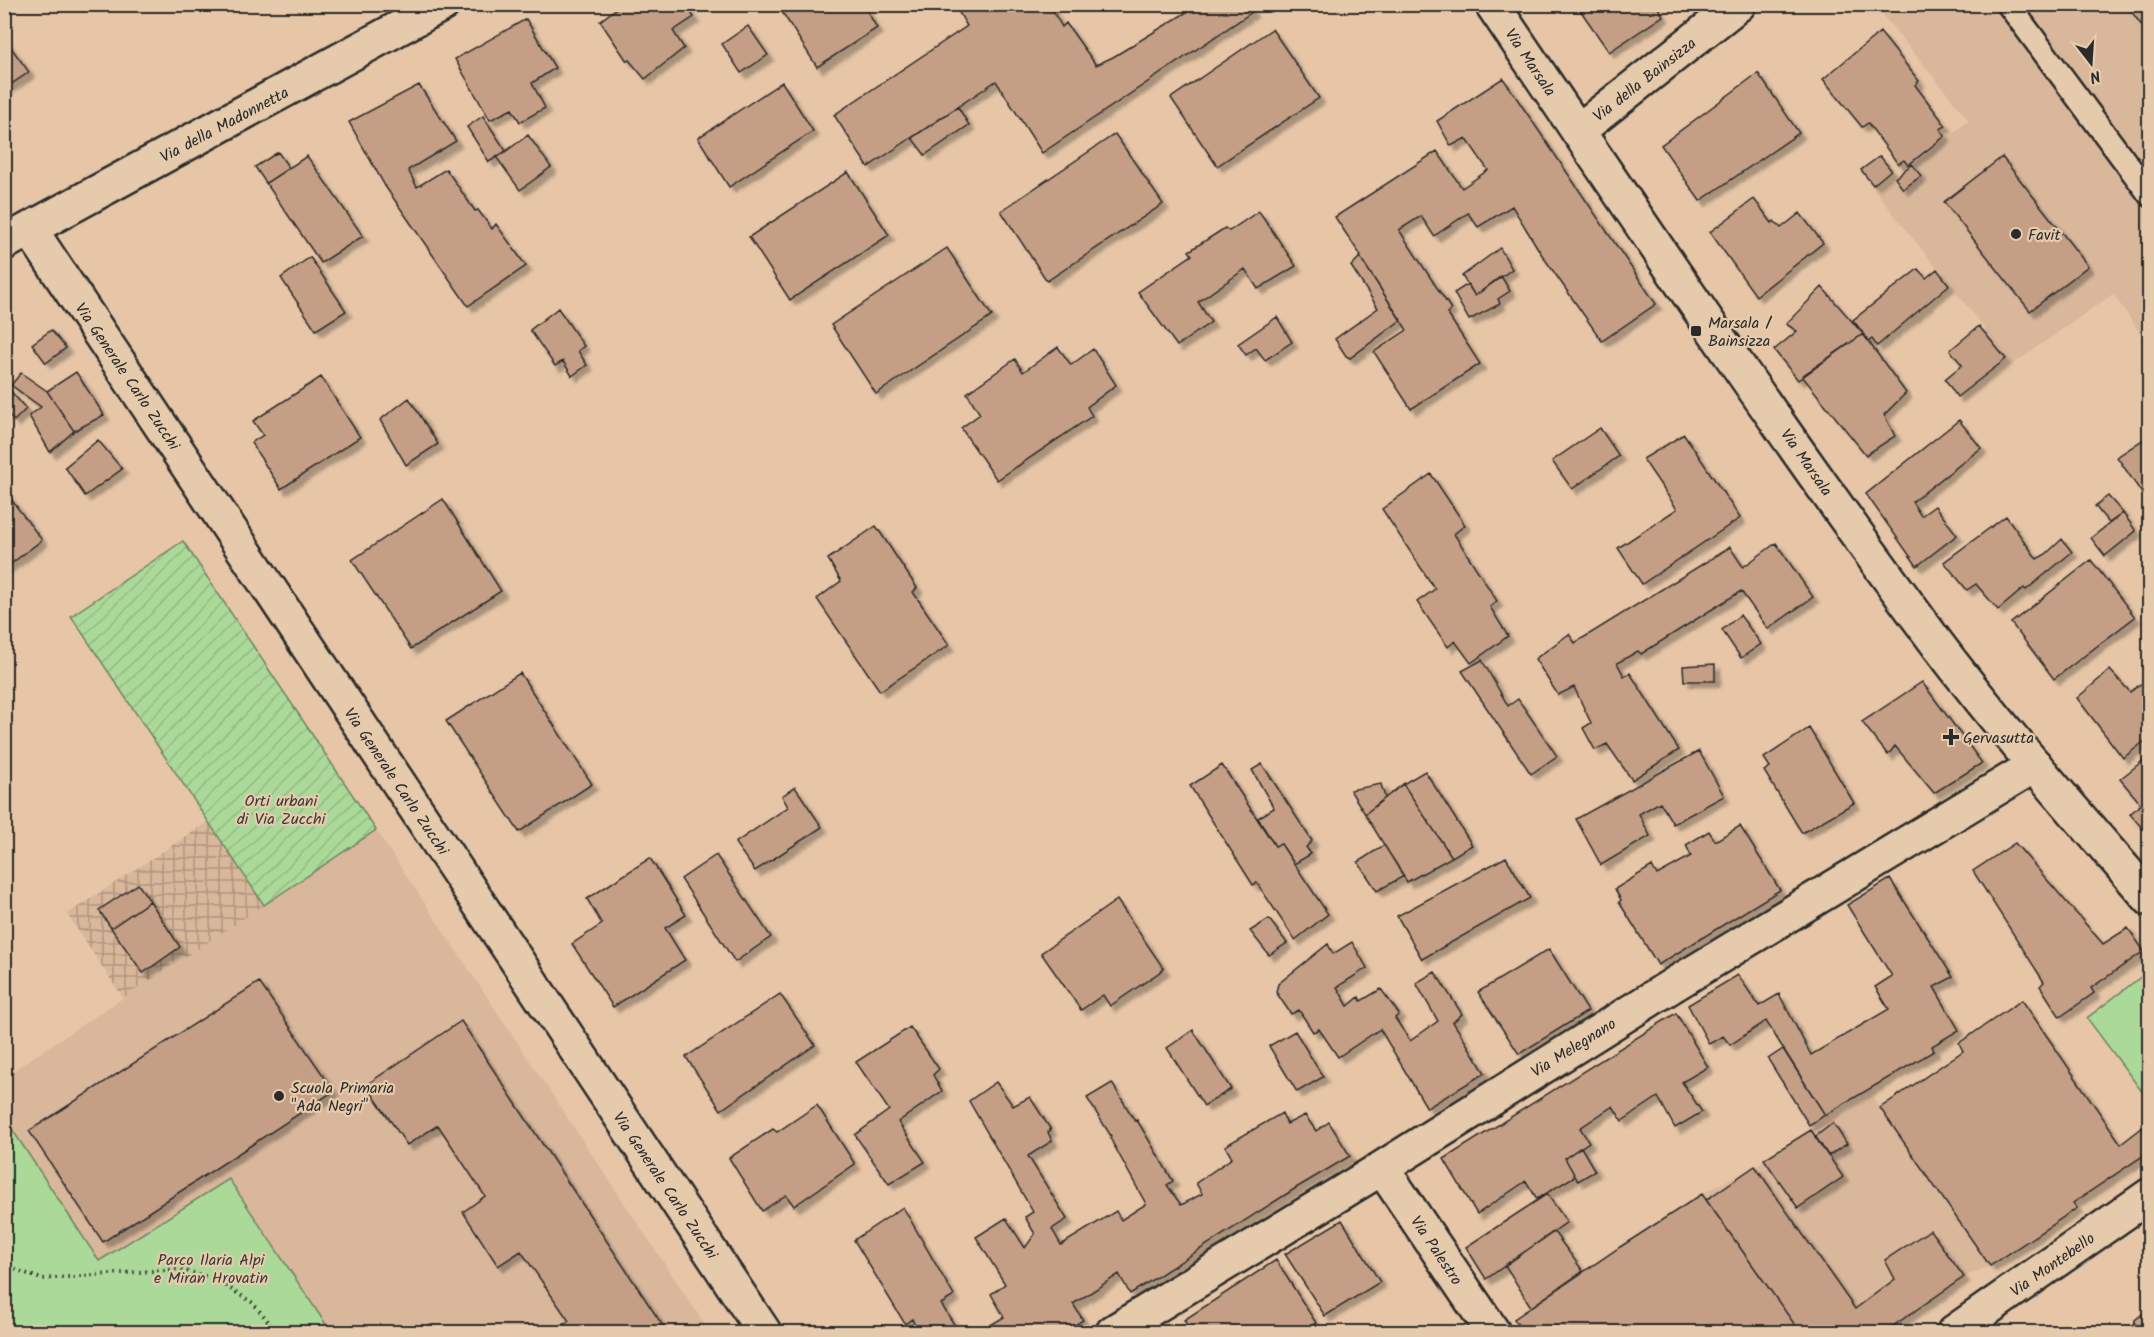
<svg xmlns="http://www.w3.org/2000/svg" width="2154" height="1337" viewBox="0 0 2154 1337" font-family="Kalam,sans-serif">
<defs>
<pattern id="industrial-grid" width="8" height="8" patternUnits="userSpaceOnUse" patternTransform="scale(1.5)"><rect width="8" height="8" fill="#d9b79b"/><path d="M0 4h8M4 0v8" fill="none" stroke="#b0957f"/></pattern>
<pattern id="garden-furrows" width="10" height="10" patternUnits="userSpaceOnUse" patternTransform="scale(1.5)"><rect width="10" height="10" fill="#abd999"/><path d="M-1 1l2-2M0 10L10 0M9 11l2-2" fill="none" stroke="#93ba84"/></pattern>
<filter id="shadow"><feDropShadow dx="5.5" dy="5.5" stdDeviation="1.5" flood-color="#0004"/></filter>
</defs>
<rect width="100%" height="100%" fill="#e7c6a7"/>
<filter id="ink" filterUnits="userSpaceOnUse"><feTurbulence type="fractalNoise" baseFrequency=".0167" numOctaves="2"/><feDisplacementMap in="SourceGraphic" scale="12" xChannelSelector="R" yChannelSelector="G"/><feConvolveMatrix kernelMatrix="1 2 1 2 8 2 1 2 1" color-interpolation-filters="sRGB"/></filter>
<g filter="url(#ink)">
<path fill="#d9b79b" d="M 1874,5 L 2149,5 L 2149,346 L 2113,294 L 2013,364 L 1877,193 L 1969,120 Z
M 376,830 L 710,1332 L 331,1332 L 229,1180 L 99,1261 L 5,1117 L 5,1076 Z
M 1873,1098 L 1990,1266 L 1964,1277 L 1884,1332 L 1800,1332 L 1702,1194 L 1755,1166 L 1811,1130 Z"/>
<path fill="url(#industrial-grid)" d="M 208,822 L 264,905 L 123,998 L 67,914 Z"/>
<path fill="#abd999" stroke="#6b8262" stroke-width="1.5" d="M 2146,973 L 2150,977 L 2149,1101 L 2087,1018 Z
M 4,1117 L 99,1261 L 229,1179 L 331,1332 L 5,1332 Z"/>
<path fill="url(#garden-furrows)" stroke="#6b8262" stroke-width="1.5" d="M 183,541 L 376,830 L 264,905 L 71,616 Z"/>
<path fill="#c59f85" stroke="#2b2b2b" stroke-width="1.5" filter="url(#shadow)" d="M 622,4 L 685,4 L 694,17 L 673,31 L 684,48 L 645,79 L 629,60 L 627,61 L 600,21 Z
M 777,4 L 863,4 L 877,28 L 817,67 Z
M 954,4 L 1049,4 L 1062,27 L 1066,23 L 1096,65 L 1113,57 L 1200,4 L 1247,4 L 1252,12 L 1042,153 L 996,81 L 868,167 L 834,115 L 967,26 Z
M 1576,4 L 1656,4 L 1663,16 L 1609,52 Z
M 2126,4 L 2150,4 L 2150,37 Z
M 526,19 L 555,68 L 532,83 L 545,108 L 520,122 L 512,109 L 490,120 L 455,59 Z
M 748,26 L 768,55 L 741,73 L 722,44 Z
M 1272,29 L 1319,98 L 1217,166 L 1171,98 Z
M 1880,32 L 1919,81 L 1915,85 L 1946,126 L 1940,129 L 1945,136 L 1908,165 L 1904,160 L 1898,164 L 1868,123 L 1862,127 L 1823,79 Z
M 4,38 L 29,72 L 4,89 Z
M 1758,73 L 1799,133 L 1700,201 L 1661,145 Z
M 1503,78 L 1656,304 L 1602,341 L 1542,255 L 1512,206 L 1478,227 L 1468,213 L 1434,236 L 1421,216 L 1399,230 L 1451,309 L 1447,313 L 1480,364 L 1411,409 L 1374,352 L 1407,330 L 1360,257 L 1361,256 L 1335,217 L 1437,151 L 1462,188 L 1488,170 L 1466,138 L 1451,146 L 1437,121 Z
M 782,82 L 813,131 L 729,187 L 698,138 Z
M 419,85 L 456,141 L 408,170 L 417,187 L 446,169 L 475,211 L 478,210 L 492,229 L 496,224 L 526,266 L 468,306 L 385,186 L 349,122 Z
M 958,107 L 969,125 L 925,155 L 912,138 Z
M 483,116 L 506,151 L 489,162 L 467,127 Z
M 1115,134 L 1163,204 L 1047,281 L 1001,211 Z
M 528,135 L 551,167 L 520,190 L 497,158 Z
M 278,152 L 289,168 L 266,183 L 255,167 Z
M 307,156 L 363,236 L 321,263 L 266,183 Z
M 1880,156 L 1891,170 L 1873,185 L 1861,170 Z
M 2002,157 L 2088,266 L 2030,311 L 1944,202 Z
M 1912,164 L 1921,176 L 1903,189 L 1895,178 Z
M 848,172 L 889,235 L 790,300 L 749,237 Z
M 1754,199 L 1772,223 L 1774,221 L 1781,228 L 1800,213 L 1823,243 L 1756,296 L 1710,232 Z
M 1259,211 L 1296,266 L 1258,289 L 1245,269 L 1198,302 L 1211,322 L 1177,346 L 1138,292 L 1192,255 L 1189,251 L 1225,228 L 1229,231 Z
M 947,248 L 992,316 L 876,394 L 831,325 Z
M 1500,248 L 1512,269 L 1475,296 L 1462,276 Z
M 310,257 L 346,311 L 316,330 L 281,278 Z
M 1360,257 L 1401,320 L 1350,358 L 1346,356 L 1335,339 L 1378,308 L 1351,266 Z
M 1918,269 L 1926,278 L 1937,269 L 1949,285 L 1877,346 L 1872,339 L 1869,341 L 1853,320 Z
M 1501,276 L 1510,291 L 1498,299 L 1500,304 L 1469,320 L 1454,293 L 1468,284 L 1475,296 Z
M 1822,287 L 1863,334 L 1798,380 L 1774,350 L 1797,331 L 1786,324 Z
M 558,308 L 584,346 L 578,351 L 587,365 L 572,376 L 563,361 L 555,366 L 530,330 Z
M 1277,317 L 1292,342 L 1265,360 L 1256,348 L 1246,355 L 1238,344 Z
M 1979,326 L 2006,359 L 1957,397 L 1945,379 L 1962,365 L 1950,350 Z
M 51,330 L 66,348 L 46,363 L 32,344 Z
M 1863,334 L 1906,393 L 1884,415 L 1895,436 L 1866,455 L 1802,376 Z
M 1058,347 L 1071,365 L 1093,349 L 1116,385 L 1087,407 L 1092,416 L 997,480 L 961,428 L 980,414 L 967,393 L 1015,359 L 1023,372 Z
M 76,372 L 104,415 L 74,431 L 47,391 Z
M 21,373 L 47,391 L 74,431 L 50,452 L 29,416 L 41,407 L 11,385 Z
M 321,377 L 360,437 L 281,489 L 251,443 L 263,435 L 253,421 Z
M 8,388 L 26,409 L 14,421 L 4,410 L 4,391 Z
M 409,398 L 438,444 L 406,465 L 380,420 Z
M 1959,420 L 1981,448 L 1912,502 L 1921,516 L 1935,506 L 1957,535 L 1917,566 L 1866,494 Z
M 1600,428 L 1619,456 L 1572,489 L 1552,461 Z
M 1684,434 L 1740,518 L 1642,584 L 1618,548 L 1677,509 L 1643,459 Z
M 2150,435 L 2150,505 L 2117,457 Z
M 98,440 L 122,469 L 85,496 L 65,467 Z
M 1431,474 L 1465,525 L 1454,534 L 1497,601 L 1490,607 L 1508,636 L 1471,663 L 1455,641 L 1448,647 L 1417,602 L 1435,589 L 1382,509 Z
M 4,490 L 42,540 L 4,569 Z
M 2108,496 L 2123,513 L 2109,523 L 2095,506 Z
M 443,499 L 501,591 L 411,649 L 352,560 Z
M 2123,513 L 2136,531 L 2105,556 L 2091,538 Z
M 2006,516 L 2037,559 L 2046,554 L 2062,539 L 2072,552 L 2026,590 L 2024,588 L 1998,610 L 1976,584 L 1967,590 L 1944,562 Z
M 876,526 L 917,588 L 913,592 L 949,645 L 880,691 L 817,599 L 841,581 L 828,559 Z
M 1776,543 L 1813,597 L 1768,629 L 1741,591 L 1641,654 L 1638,651 L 1617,663 L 1624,676 L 1630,673 L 1679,750 L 1632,780 L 1607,744 L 1595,750 L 1583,728 L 1591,723 L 1574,687 L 1558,695 L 1535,659 L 1569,634 L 1575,643 L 1730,547 L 1743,567 Z
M 2091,560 L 2135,617 L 2054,679 L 2011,623 Z
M 1740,615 L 1761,644 L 1741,658 L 1722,630 Z
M 1482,660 L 1508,706 L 1518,699 L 1557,756 L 1531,774 L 1462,671 Z
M 1715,664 L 1715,681 L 1684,681 L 1683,666 Z
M 2110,670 L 2130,692 L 2146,680 L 2150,684 L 2150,737 L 2123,758 L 2077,698 Z
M 520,673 L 592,784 L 519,832 L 446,721 Z
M 1922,682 L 1982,763 L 1934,793 L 1895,746 L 1888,755 L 1862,722 Z
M 1809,728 L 1854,803 L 1802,833 L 1764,771 L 1770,767 L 1764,758 Z
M 1699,751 L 1724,796 L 1673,824 L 1660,802 L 1639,814 L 1650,836 L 1601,865 L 1576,819 Z
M 2150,755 L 2150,837 L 2130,814 L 2141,804 L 2120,779 Z
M 1262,764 L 1312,841 L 1306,847 L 1311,854 L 1294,864 L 1281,844 L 1275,846 L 1258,818 L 1274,808 L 1252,770 Z
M 1222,765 L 1275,846 L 1281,844 L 1328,914 L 1295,940 L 1257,883 L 1253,885 L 1190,786 Z
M 1425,771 L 1472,845 L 1452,857 L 1403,784 Z
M 1381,784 L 1385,798 L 1365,814 L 1350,790 Z
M 1403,784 L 1452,857 L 1407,882 L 1365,814 Z
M 795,787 L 822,827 L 755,871 L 735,843 L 788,807 L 782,796 Z
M 1740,826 L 1780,890 L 1658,965 L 1619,902 L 1621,900 L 1615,889 L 1652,866 L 1657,875 L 1691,856 L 1686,845 L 1709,831 L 1715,841 Z
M 2015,843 L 2103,944 L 2128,928 L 2144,951 L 2091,988 L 2094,993 L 2060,1017 L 2040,986 L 2044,982 L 1973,871 Z
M 1384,845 L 1404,876 L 1377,891 L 1358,862 Z
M 716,855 L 771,937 L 735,962 L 681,879 Z
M 1506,857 L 1530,898 L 1422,959 L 1397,916 Z
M 650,858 L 686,915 L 665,928 L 685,960 L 613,1007 L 572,944 L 602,924 L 587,899 Z
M 1890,879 L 1953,977 L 1934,987 L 1959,1030 L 1932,1046 L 1934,1051 L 1825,1115 L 1766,1021 L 1730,1045 L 1723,1036 L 1709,1044 L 1688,1005 L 1738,975 L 1759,1006 L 1779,994 L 1811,1055 L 1889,1009 L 1875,987 L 1892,976 L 1847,905 Z
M 138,884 L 150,901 L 111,928 L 99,910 Z
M 1117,900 L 1164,969 L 1110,1006 L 1103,995 L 1081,1010 L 1041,953 Z
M 150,901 L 180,947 L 143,973 L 111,928 Z
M 1269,919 L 1287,943 L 1269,955 L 1250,931 Z
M 1352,942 L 1367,968 L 1337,987 L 1348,1006 L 1359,997 L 1361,1001 L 1381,989 L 1399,1014 L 1395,1018 L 1410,1041 L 1438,1021 L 1416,983 L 1435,972 L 1462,1014 L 1453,1022 L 1485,1073 L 1427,1108 L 1380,1029 L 1338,1057 L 1319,1029 L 1313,1032 L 1299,1010 L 1291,1014 L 1276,992 L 1278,984 L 1328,944 L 1333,954 Z
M 1549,949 L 1588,1011 L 1519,1054 L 1478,992 Z
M 259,982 L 334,1091 L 103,1242 L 29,1131 Z
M 780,994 L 815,1045 L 721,1110 L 686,1057 Z
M 2022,1000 L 2121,1144 L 2143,1127 L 2150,1136 L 2150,1151 L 2073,1203 L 2077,1208 L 1990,1266 L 1880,1108 L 1963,1051 L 1959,1043 Z
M 1676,1013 L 1708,1067 L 1682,1082 L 1702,1112 L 1675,1128 L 1658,1097 L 1622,1121 L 1613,1106 L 1580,1128 L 1589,1142 L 1565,1158 L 1575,1176 L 1537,1199 L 1526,1181 L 1477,1214 L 1444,1159 Z
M 461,1021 L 563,1175 L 667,1332 L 552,1332 L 569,1321 L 521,1251 L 498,1266 L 463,1212 L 485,1196 L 438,1125 L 407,1145 L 366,1085 Z
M 910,1027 L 939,1069 L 933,1075 L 942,1091 L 898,1122 L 925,1162 L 889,1184 L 855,1135 L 889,1110 L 856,1062 Z
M 1193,1030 L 1231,1089 L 1204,1106 L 1167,1048 Z
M 1295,1031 L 1323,1077 L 1297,1092 L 1269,1046 Z
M 1783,1049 L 1825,1115 L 1809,1125 L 1768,1059 Z
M 996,1082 L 1013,1106 L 1030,1097 L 1051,1130 L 1048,1132 L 1052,1141 L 1028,1156 L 1067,1219 L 1052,1229 L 1061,1245 L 1116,1211 L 1121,1220 L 1146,1204 L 1110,1138 L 1111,1136 L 1087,1098 L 1112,1083 L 1135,1121 L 1137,1120 L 1173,1181 L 1167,1185 L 1181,1205 L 1202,1194 L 1196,1183 L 1232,1158 L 1225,1146 L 1282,1113 L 1287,1124 L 1305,1115 L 1316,1131 L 1329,1122 L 1350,1156 L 1296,1188 L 1130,1294 L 1119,1274 L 1073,1304 L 1083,1320 L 1064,1332 L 979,1332 L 1004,1317 L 991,1294 L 1005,1284 L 976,1237 L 1006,1218 L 1025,1248 L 1035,1234 L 1025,1217 L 1033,1212 L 969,1101 Z
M 817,1105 L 855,1164 L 794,1206 L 786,1195 L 762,1211 L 729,1158 L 773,1129 L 777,1132 Z
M 1833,1123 L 1847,1144 L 1828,1156 L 1815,1137 Z
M 1811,1130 L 1843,1177 L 1798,1208 L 1764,1159 Z
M 1581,1147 L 1595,1171 L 1578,1181 L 1565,1158 Z
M 1755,1166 L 1855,1309 L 1895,1279 L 1885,1260 L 1930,1230 L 1964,1277 L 1884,1332 L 1800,1332 L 1706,1200 Z
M 1547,1194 L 1567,1222 L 1486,1279 L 1466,1247 Z
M 1702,1194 L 1800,1332 L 1523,1332 L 1514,1319 L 1620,1247 Z
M 903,1207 L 954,1296 L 941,1304 L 959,1332 L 918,1332 L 912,1319 L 905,1324 L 854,1240 Z
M 1342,1220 L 1380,1282 L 1325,1316 L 1285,1254 Z
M 1554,1232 L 1583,1271 L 1531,1307 L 1505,1265 Z
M 1276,1260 L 1316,1323 L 1302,1332 L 1191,1332 L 1184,1320 Z
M 2150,1308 L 2150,1332 L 2133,1332 L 2135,1320 Z"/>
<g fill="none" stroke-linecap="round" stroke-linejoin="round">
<defs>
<path id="lane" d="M 2008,4 L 2150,195"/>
<path id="street" d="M 1578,131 L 1739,4
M 30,229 L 764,1332
M 4,243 L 443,4
M 1382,1168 L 1493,1332
M 1113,1332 L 1382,1168 L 1673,985 L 2035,765
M 1954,1332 L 2150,1195"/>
<path id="secondary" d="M 1492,4 C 1636,217 1779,431 1932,637 C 2000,728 2076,813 2150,899"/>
</defs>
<use href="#lane" stroke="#2b2b2b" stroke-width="27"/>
<use href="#street" stroke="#2b2b2b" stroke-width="38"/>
<use href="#secondary" stroke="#2b2b2b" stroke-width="38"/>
<path stroke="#2b2b2b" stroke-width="4" stroke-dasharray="1.5 4.5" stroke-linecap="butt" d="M 4,1265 L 41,1279 L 179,1269 L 215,1279 L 253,1303 L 277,1332"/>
<use href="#lane" stroke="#e5cbac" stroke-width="22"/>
<use href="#street" stroke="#e5cbac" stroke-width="33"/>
<use href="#secondary" stroke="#e5cbac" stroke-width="33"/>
</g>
</g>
<g fill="#2b2b2b" stroke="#e5cbac" stroke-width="2">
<circle cx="2016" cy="234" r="6"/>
<rect x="1690" y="325" width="12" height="12" rx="3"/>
<path d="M1948 728h6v6h6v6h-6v6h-6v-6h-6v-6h6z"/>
<circle cx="279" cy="1096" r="6"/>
</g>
<g text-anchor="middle" stroke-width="4.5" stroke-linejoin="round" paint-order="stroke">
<g font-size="16" fill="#2b2b2b" stroke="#e5cbac">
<text transform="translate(1531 62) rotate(56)" y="6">Via Marsala</text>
<text transform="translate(1644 79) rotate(-38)" y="6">Via della Bainsizza</text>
<text transform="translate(224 124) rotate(-28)" y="6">Via della Madonnetta</text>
<text transform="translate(128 376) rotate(56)" y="6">Via Generale Carlo Zucchi</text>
<text transform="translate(1807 462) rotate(55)" y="6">Via Marsala</text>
<text transform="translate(397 781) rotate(56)" y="6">Via Generale Carlo Zucchi</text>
<text transform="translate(1573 1047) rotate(-32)" y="6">Via Melegnano</text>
<text transform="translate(666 1185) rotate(56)" y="6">Via Generale Carlo Zucchi</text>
<text transform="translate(1437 1250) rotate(56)" y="6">Via Palestro</text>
<text transform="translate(2052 1264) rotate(-35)" y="6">Via Montebello</text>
</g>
<g font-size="16" fill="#2b2b2b" stroke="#e5cbac" text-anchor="start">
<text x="2028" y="240">Favit</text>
<text x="1708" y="328">Marsala /<tspan x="1708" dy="18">Bainsizza</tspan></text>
<text x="1963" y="743">Gervasutta</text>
<text x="291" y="1093">Scuola Primaria<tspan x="291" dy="18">"Ada Negri"</tspan></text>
</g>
<g font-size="16" fill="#383c36" stroke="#e5cbac">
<text x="281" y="806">Orti urbani<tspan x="281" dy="18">di Via Zucchi</tspan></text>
<text x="211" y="1265">Parco Ilaria Alpi<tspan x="211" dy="18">e Miran Hrovatin</tspan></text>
</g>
</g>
<rect width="2154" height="1337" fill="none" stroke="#e5cbac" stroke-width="24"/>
<rect x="12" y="12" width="2130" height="1313" fill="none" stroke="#2b2b2b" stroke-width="2" filter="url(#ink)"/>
<g transform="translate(2091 63) rotate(163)" stroke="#e5cbac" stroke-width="4.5" paint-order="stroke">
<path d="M0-4.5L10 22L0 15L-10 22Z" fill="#2b2b2b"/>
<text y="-9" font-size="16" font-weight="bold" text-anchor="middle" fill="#2b2b2b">N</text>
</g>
</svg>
